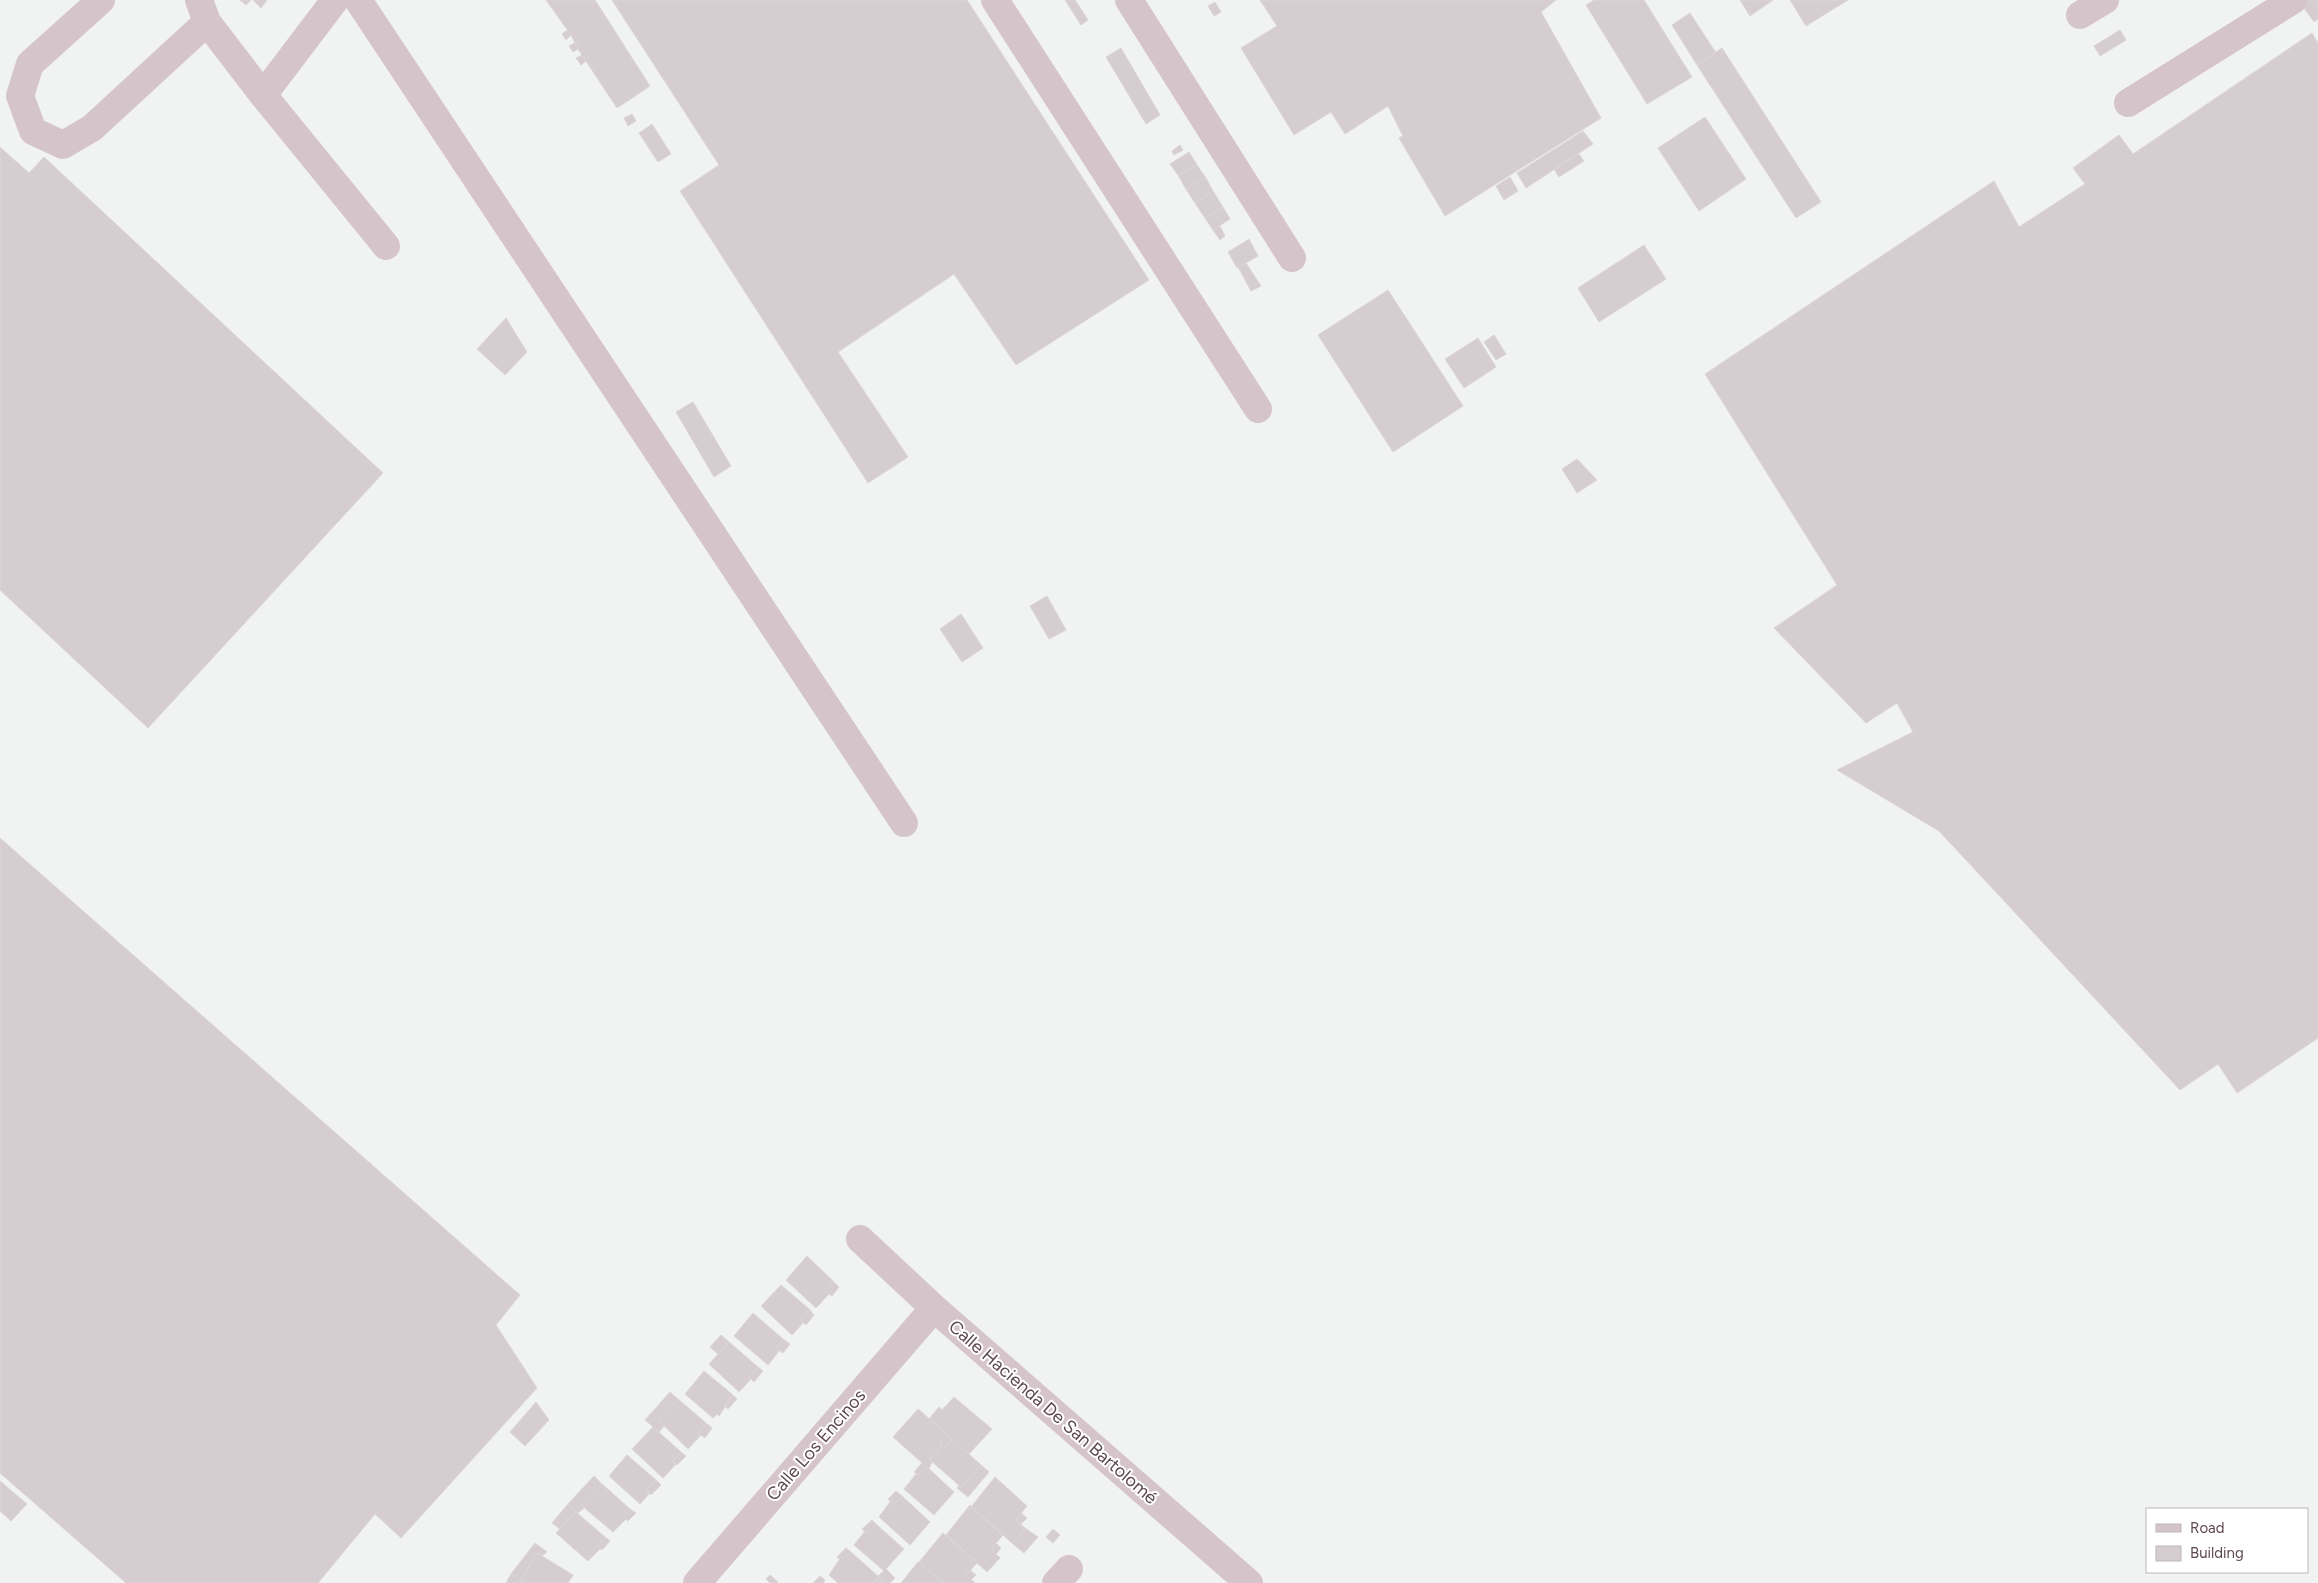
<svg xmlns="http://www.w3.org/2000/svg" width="2318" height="1583" viewBox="0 0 2318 1583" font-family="Figtree,sans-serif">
<rect width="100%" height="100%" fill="#f1f3f2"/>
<path fill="#d6cdd0" stroke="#dcd5d6" d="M 240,0 L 251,0 L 246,5 Z
M 253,0 L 267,0 L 261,8 Z
M 546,0 L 595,0 L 650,86 L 617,108 L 578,49 L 571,35 Z
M 612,0 L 967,0 L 1149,280 L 1016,365 L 954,274 L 838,352 L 908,457 L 868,483 L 680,191 L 719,165 Z
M 1065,0 L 1075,0 L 1088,20 L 1081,25 Z
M 1260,0 L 1556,0 L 1541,12 L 1601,118 L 1445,216 L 1399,138 L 1403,136 L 1388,106 L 1345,134 L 1331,112 L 1294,135 L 1241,48 L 1277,26 Z
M 1594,0 L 1644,0 L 1692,77 L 1647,104 L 1586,5 Z
M 1740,0 L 1773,0 L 1750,16 Z
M 1790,0 L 1848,0 L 1806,26 Z
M 2301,0 L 2318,0 L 2318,19 L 2314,22 L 2301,4 Z
M 1215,2 L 1221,12 L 1214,16 L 1208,6 Z
M 1690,13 L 1716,53 L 1697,65 L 1672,25 Z
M 568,30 L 571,35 L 566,40 L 562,34 Z
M 2120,30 L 2126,40 L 2100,56 L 2094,46 Z
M 2312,33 L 2318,43 L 2318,1038 L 2237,1093 L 2218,1064 L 2180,1090 L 1939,831 L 1837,770 L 1913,732 L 1897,703 L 1866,723 L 1774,628 L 1837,585 L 1705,374 L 1994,181 L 2019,227 L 2085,184 L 2073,168 L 2119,135 L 2133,154 Z
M 575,43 L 578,49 L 573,52 L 569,46 Z
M 1121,48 L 1160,115 L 1146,124 L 1106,57 Z
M 1722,48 L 1821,202 L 1796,218 L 1697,65 Z
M 582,55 L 586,61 L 581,65 L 576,58 Z
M 632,114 L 636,121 L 628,126 L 624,118 Z
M 1705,117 L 1746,179 L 1699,211 L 1658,148 Z
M 652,124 L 671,154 L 658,162 L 639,133 Z
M 1583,131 L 1593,144 L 1526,188 L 1517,173 Z
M 1180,145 L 1183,150 L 1174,155 L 1172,151 Z
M 0,147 L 29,173 L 44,157 L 383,473 L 148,728 L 0,590 Z
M 1189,152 L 1197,165 L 1178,175 L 1170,164 Z
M 1578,153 L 1584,161 L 1559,177 L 1554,169 Z
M 1197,165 L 1206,178 L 1186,189 L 1178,175 Z
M 1510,177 L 1518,191 L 1504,200 L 1496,186 Z
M 1206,178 L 1213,191 L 1195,203 L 1186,189 Z
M 1213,191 L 1223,207 L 1205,218 L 1195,203 Z
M 1223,207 L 1230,219 L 1213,230 L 1205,218 Z
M 1220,226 L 1225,236 L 1220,240 L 1213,230 Z
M 1249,239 L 1258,256 L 1237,268 L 1228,252 Z
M 1644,245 L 1666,279 L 1599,322 L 1578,288 Z
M 1246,263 L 1261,286 L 1251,291 L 1238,267 Z
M 1388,290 L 1463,406 L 1393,452 L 1318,335 Z
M 506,318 L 527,352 L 505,375 L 477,349 Z
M 1494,335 L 1506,354 L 1496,360 L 1484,342 Z
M 1478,338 L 1496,367 L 1464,388 L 1445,359 Z
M 693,402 L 731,466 L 714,477 L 676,412 Z
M 1577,459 L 1597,480 L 1577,493 L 1562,469 Z
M 1047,596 L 1066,630 L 1049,639 L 1030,606 Z
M 961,614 L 983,648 L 962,662 L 940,629 Z
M 0,838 L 520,1295 L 496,1325 L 537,1388 L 401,1538 L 375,1514 L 318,1583 L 126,1583 L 0,1473 Z
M 807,1256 L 833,1281 L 825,1291 L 829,1294 L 816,1308 L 786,1280 Z
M 833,1281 L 839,1287 L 832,1296 L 825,1291 Z
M 781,1285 L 809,1309 L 800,1320 L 803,1323 L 792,1335 L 761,1306 Z
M 809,1309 L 814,1315 L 806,1325 L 800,1320 Z
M 753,1313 L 783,1339 L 776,1348 L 779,1351 L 768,1365 L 734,1336 Z
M 721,1335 L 729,1342 L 718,1354 L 710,1347 Z
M 783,1339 L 790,1344 L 783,1353 L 776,1348 Z
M 729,1342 L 758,1367 L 749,1377 L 751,1379 L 739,1392 L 709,1364 Z
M 758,1367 L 763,1371 L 754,1382 L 749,1377 Z
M 704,1371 L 733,1395 L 719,1416 L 717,1414 L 713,1418 L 685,1394 Z
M 670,1392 L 678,1399 L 658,1420 L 664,1426 L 659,1432 L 645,1420 Z
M 733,1395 L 737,1399 L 728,1409 L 724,1405 Z
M 954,1397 L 992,1429 L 969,1454 L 929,1419 L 939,1407 L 942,1410 Z
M 678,1399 L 706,1423 L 698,1433 L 701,1435 L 688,1449 L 658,1420 Z
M 536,1402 L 549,1420 L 525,1446 L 510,1432 Z
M 918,1409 L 947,1434 L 940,1443 L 942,1445 L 930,1460 L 932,1462 L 929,1469 L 893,1437 Z
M 706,1423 L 712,1428 L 705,1438 L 698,1433 Z
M 653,1427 L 681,1452 L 672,1462 L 676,1464 L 663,1478 L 632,1449 Z
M 947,1434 L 952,1439 L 945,1448 L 940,1443 Z
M 952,1439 L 981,1465 L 961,1487 L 930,1460 L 942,1445 L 945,1448 Z
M 681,1452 L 686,1456 L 677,1465 L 672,1462 Z
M 627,1455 L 656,1480 L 646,1490 L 650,1493 L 640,1504 L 609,1476 Z
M 922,1463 L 926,1466 L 918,1475 L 914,1472 Z
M 981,1465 L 989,1472 L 968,1497 L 957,1488 L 959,1485 L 961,1487 Z
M 926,1466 L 954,1492 L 934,1515 L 904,1489 L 916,1474 L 918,1475 Z
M 594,1476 L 602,1484 L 581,1505 L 584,1508 L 578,1513 L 568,1504 Z
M 995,1477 L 1027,1506 L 1016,1520 L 1025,1528 L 1012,1543 L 971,1507 Z
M 656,1480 L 661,1485 L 651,1495 L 646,1490 Z
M 0,1481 L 27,1504 L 11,1521 L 0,1511 Z
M 602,1484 L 630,1509 L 623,1516 L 626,1519 L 613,1532 L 581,1505 Z
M 896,1491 L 902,1496 L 893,1505 L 888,1499 Z
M 902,1496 L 930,1522 L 910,1545 L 879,1517 L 890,1502 L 893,1505 Z
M 568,1504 L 576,1512 L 560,1529 L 552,1523 Z
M 970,1505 L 1003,1535 L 991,1549 L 1000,1558 L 987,1572 L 946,1535 Z
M 630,1509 L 636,1513 L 628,1521 L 623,1516 Z
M 576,1512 L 605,1537 L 597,1546 L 600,1549 L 588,1561 L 556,1533 Z
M 1021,1513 L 1027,1518 L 1021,1524 L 1016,1520 Z
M 872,1520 L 876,1524 L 867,1533 L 862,1529 Z
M 876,1524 L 904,1549 L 884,1571 L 854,1545 L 865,1531 L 867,1533 Z
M 1025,1528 L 1038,1537 L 1024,1553 L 1012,1543 Z
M 1053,1529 L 1060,1535 L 1053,1543 L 1046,1537 Z
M 943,1533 L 977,1563 L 966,1575 L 975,1583 L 943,1583 L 919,1562 Z
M 605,1537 L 610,1541 L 602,1550 L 597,1546 Z
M 535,1543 L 547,1552 L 542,1556 L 537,1553 L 521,1581 L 511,1574 Z
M 996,1543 L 1001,1548 L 996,1554 L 991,1549 Z
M 846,1548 L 851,1552 L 841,1561 L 837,1557 Z
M 851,1552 L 879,1577 L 874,1583 L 838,1583 L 829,1575 L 839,1560 L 841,1561 Z
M 537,1553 L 573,1575 L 568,1583 L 524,1583 L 521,1581 Z
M 918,1562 L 919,1562 L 943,1583 L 901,1583 Z
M 886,1569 L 895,1578 L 890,1583 L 886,1583 L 878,1576 Z
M 970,1570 L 976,1575 L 971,1580 L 966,1575 Z
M 511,1574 L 521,1581 L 524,1583 L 506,1583 Z
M 770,1575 L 778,1582 L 777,1583 L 770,1583 L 766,1579 Z
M 820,1576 L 825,1580 L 823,1583 L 813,1583 Z
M 879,1577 L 886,1583 L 874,1583 Z"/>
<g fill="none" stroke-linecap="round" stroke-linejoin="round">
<path stroke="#d5c5cb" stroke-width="28" d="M 101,0 L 30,64 L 20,96 L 33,131 L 63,145 L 92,128 L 207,22
M 199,0 L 207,22 L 263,95 L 335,0
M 358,0 L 904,823
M 995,0 L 1258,409
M 1129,0 L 1292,258
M 2080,15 L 2105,0
M 263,95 L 386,246
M 2128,103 L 2293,0
M 860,1239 L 934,1308 L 1249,1583
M 697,1583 L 934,1308
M 1056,1583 L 1069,1569"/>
</g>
<g text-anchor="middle" stroke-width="4" stroke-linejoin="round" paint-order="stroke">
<g font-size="18" fill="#5f4951" stroke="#fff">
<text transform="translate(1053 1412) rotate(41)" y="6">Calle Hacienda De San Bartolomé</text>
<text transform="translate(816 1445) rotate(-49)" y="6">Calle Los Encinos</text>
</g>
</g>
<rect x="2146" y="1508" width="162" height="65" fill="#ffffff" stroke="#bfb6b9"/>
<rect x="2156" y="1524" width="25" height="8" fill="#d5c5cb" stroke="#bfb6b9"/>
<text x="2190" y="1533" font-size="15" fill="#5f4951">Road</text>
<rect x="2156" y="1546" width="25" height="15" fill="#d6cdd0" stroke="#bfb6b9"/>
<text x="2190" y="1558" font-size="15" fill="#5f4951">Building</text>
</svg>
